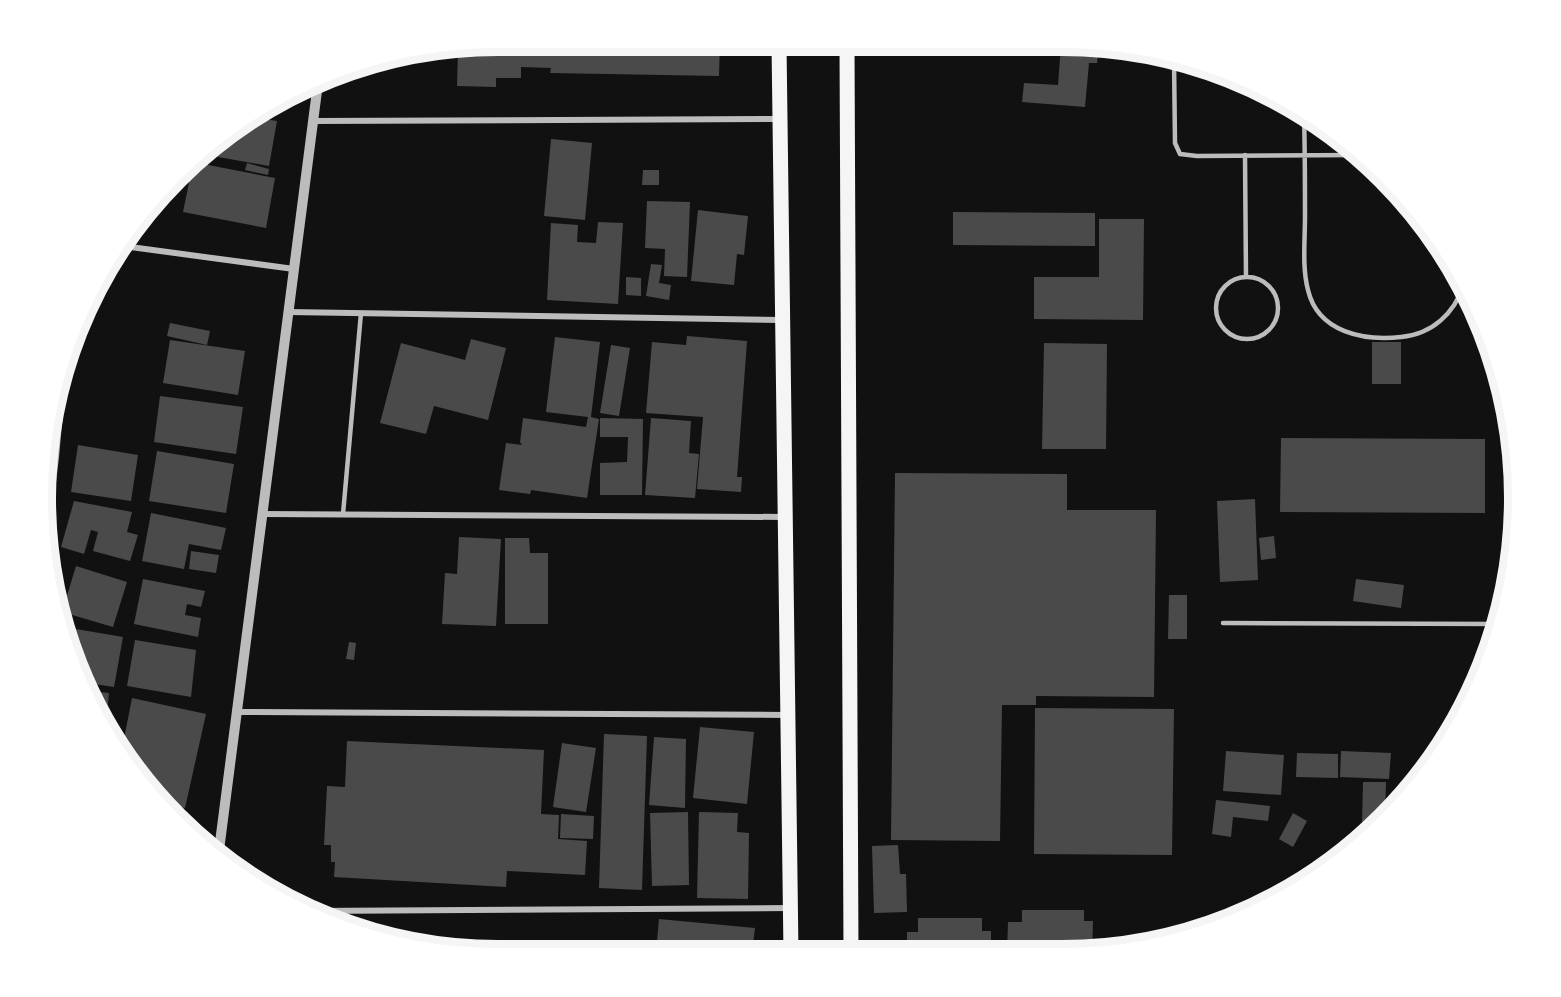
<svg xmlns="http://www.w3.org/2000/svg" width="1561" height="997" viewBox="0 0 1561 997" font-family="Figtree,sans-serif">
<rect width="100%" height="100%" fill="#111"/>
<path fill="#4a4a4a" d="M 498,42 L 720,43 L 719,76 L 550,73 L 551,68 L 521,67 L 521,78 L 496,78 L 496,87 L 457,86 L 458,49 Z
M 1061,45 L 1099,46 L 1097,63 L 1089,63 L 1085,107 L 1022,102 L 1024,83 L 1058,85 Z
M 250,117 L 277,121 L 269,166 L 207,155 Z
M 551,139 L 592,143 L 585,220 L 544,216 Z
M 198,163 L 275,178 L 266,228 L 183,212 L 192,168 Z
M 247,163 L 269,169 L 268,175 L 245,170 Z
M 643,170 L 659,170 L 659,185 L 642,185 Z
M 647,201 L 690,202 L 687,277 L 664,276 L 665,249 L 645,248 Z
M 698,210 L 748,216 L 744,255 L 737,254 L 734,285 L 691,281 Z
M 953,212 L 1095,213 L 1095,246 L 953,245 Z
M 1099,219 L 1144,219 L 1143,320 L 1034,319 L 1034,277 L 1099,277 Z
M 598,222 L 623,223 L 618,304 L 547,300 L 551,223 L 578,225 L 577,242 L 596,243 Z
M 651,264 L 662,265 L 659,283 L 671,285 L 669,300 L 646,296 Z
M 626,277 L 641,278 L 641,296 L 626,295 Z
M 170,323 L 210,331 L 207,345 L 167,336 Z
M 687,336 L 747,341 L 737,477 L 742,477 L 741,492 L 697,489 L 703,417 L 646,413 L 652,342 L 686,345 Z
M 555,337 L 600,342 L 591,417 L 599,419 L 587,498 L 531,490 L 530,494 L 499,490 L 506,443 L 522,445 L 520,442 L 523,418 L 586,427 L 588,417 L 546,412 Z
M 471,339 L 506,348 L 488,420 L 434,406 L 426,434 L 380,423 L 401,343 L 465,360 Z
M 170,340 L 245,351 L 238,395 L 163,383 Z
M 1372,342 L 1401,342 L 1401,384 L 1372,384 Z
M 1044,343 L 1107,344 L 1106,449 L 1042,449 Z
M 611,345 L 630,348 L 619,416 L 600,413 Z
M 160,396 L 243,407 L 236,454 L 154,442 Z
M 600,418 L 643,419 L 642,495 L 600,495 L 600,463 L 627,462 L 628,437 L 600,437 Z
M 651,418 L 691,421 L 689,453 L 699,454 L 695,498 L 645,495 Z
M 1281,438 L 1485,439 L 1485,513 L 1280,512 Z
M 78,445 L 138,455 L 131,501 L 71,492 Z
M 157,451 L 234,464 L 226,513 L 149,501 Z
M 895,473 L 1067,474 L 1067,510 L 1156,510 L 1154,697 L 1036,696 L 1036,705 L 1002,705 L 1000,841 L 891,840 Z
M 1255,499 L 1258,580 L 1220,582 L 1217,501 Z
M 74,501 L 132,512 L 127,532 L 138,535 L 130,561 L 93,551 L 98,532 L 91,530 L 84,554 L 61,547 Z
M 151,513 L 226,528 L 221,550 L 189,544 L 184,569 L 142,561 Z
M 1274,536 L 1276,558 L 1261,560 L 1259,538 Z
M 459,537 L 501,539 L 496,626 L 442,624 L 445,573 L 457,574 Z
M 505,538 L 529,538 L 530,553 L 548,553 L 548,624 L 505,624 Z
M 191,551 L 219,555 L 216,573 L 189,569 Z
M 76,566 L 127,582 L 113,627 L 62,612 Z
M 143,579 L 205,591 L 201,607 L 187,604 L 185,615 L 201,618 L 198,637 L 134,624 Z
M 1356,579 L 1404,585 L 1401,608 L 1353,601 Z
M 1169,595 L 1187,595 L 1187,639 L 1168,639 Z
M 70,628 L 123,637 L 114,687 L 87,683 L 68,640 Z
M 135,640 L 196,650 L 191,697 L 127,686 Z
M 349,642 L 356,643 L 354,660 L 346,659 Z
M 91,691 L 109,693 L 106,723 Z
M 132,698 L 206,714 L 185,808 L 167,804 L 121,754 Z
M 1035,708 L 1174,709 L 1172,855 L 1034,854 Z
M 700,727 L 754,732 L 747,804 L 693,798 Z
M 604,734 L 647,736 L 642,890 L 599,888 Z
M 654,737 L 686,739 L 685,808 L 649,805 Z
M 347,741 L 544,750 L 541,814 L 559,815 L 558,839 L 587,841 L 585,875 L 507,871 L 506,887 L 334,877 L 335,862 L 331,862 L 331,845 L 324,845 L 327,786 L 345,787 Z
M 562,743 L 596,748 L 586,812 L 553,807 Z
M 1226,751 L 1284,755 L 1281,795 L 1223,791 Z
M 1341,751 L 1391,753 L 1389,779 L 1340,777 Z
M 1297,753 L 1338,754 L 1338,778 L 1296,777 Z
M 1363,782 L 1386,782 L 1385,819 L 1381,823 L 1362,823 Z
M 1216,800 L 1270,806 L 1268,821 L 1233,817 L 1231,837 L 1212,834 Z
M 688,812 L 689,885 L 652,886 L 650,813 Z
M 699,812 L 738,813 L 737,832 L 749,833 L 748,899 L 697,898 Z
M 1293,813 L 1307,821 L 1293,847 L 1279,839 Z
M 561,814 L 594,816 L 593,839 L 560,838 Z
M 898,845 L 900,874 L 906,874 L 907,912 L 874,913 L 872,846 Z
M 1022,910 L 1084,910 L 1084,921 L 1093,921 L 1092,954 L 1007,954 L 1008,922 L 1022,922 Z
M 918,918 L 982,918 L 982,931 L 991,931 L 991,954 L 907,953 L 907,932 L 918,932 Z
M 659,919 L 755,928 L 752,953 L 656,952 Z"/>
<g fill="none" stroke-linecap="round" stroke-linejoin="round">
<path stroke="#bcbcbc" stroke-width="4.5" d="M 1174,60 L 1175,143 L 1180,154 L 1197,156 L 1360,155
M 1304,116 C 1305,149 1305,183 1305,217 C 1305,241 1302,267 1308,290 C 1318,333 1365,341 1401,337 C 1433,334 1454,313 1464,285
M 1245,155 L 1246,277
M1216 308a31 31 0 1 1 62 0a31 31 0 1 1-62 0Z
M 343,514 L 361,313
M 1223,623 L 1501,624"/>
<path stroke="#bcbcbc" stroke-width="6" d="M 313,121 L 780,119
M 123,246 L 294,269
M 288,312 L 783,320
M 56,457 L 65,357
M 262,514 L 784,517
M 47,534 L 56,457 L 49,456
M 237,712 L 788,715
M 308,911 L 791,908"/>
<path stroke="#bcbcbc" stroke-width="10" d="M 218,858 L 318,83"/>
<path stroke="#f5f5f5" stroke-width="15" d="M 779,44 L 791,953
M 847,44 L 851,953"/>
</g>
<path d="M0 0H1561V997H0ZM498 52H1062A446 446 0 0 1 1508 498V498A446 446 0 0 1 1062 944H498A446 446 0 0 1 52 498V498A446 446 0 0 1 498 52Z" fill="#fff" fill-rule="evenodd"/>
<path fill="none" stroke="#f5f5f5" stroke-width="8" d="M498 52H1062A446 446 0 0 1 1508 498V498A446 446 0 0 1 1062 944H498A446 446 0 0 1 52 498V498A446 446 0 0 1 498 52Z"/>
</svg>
